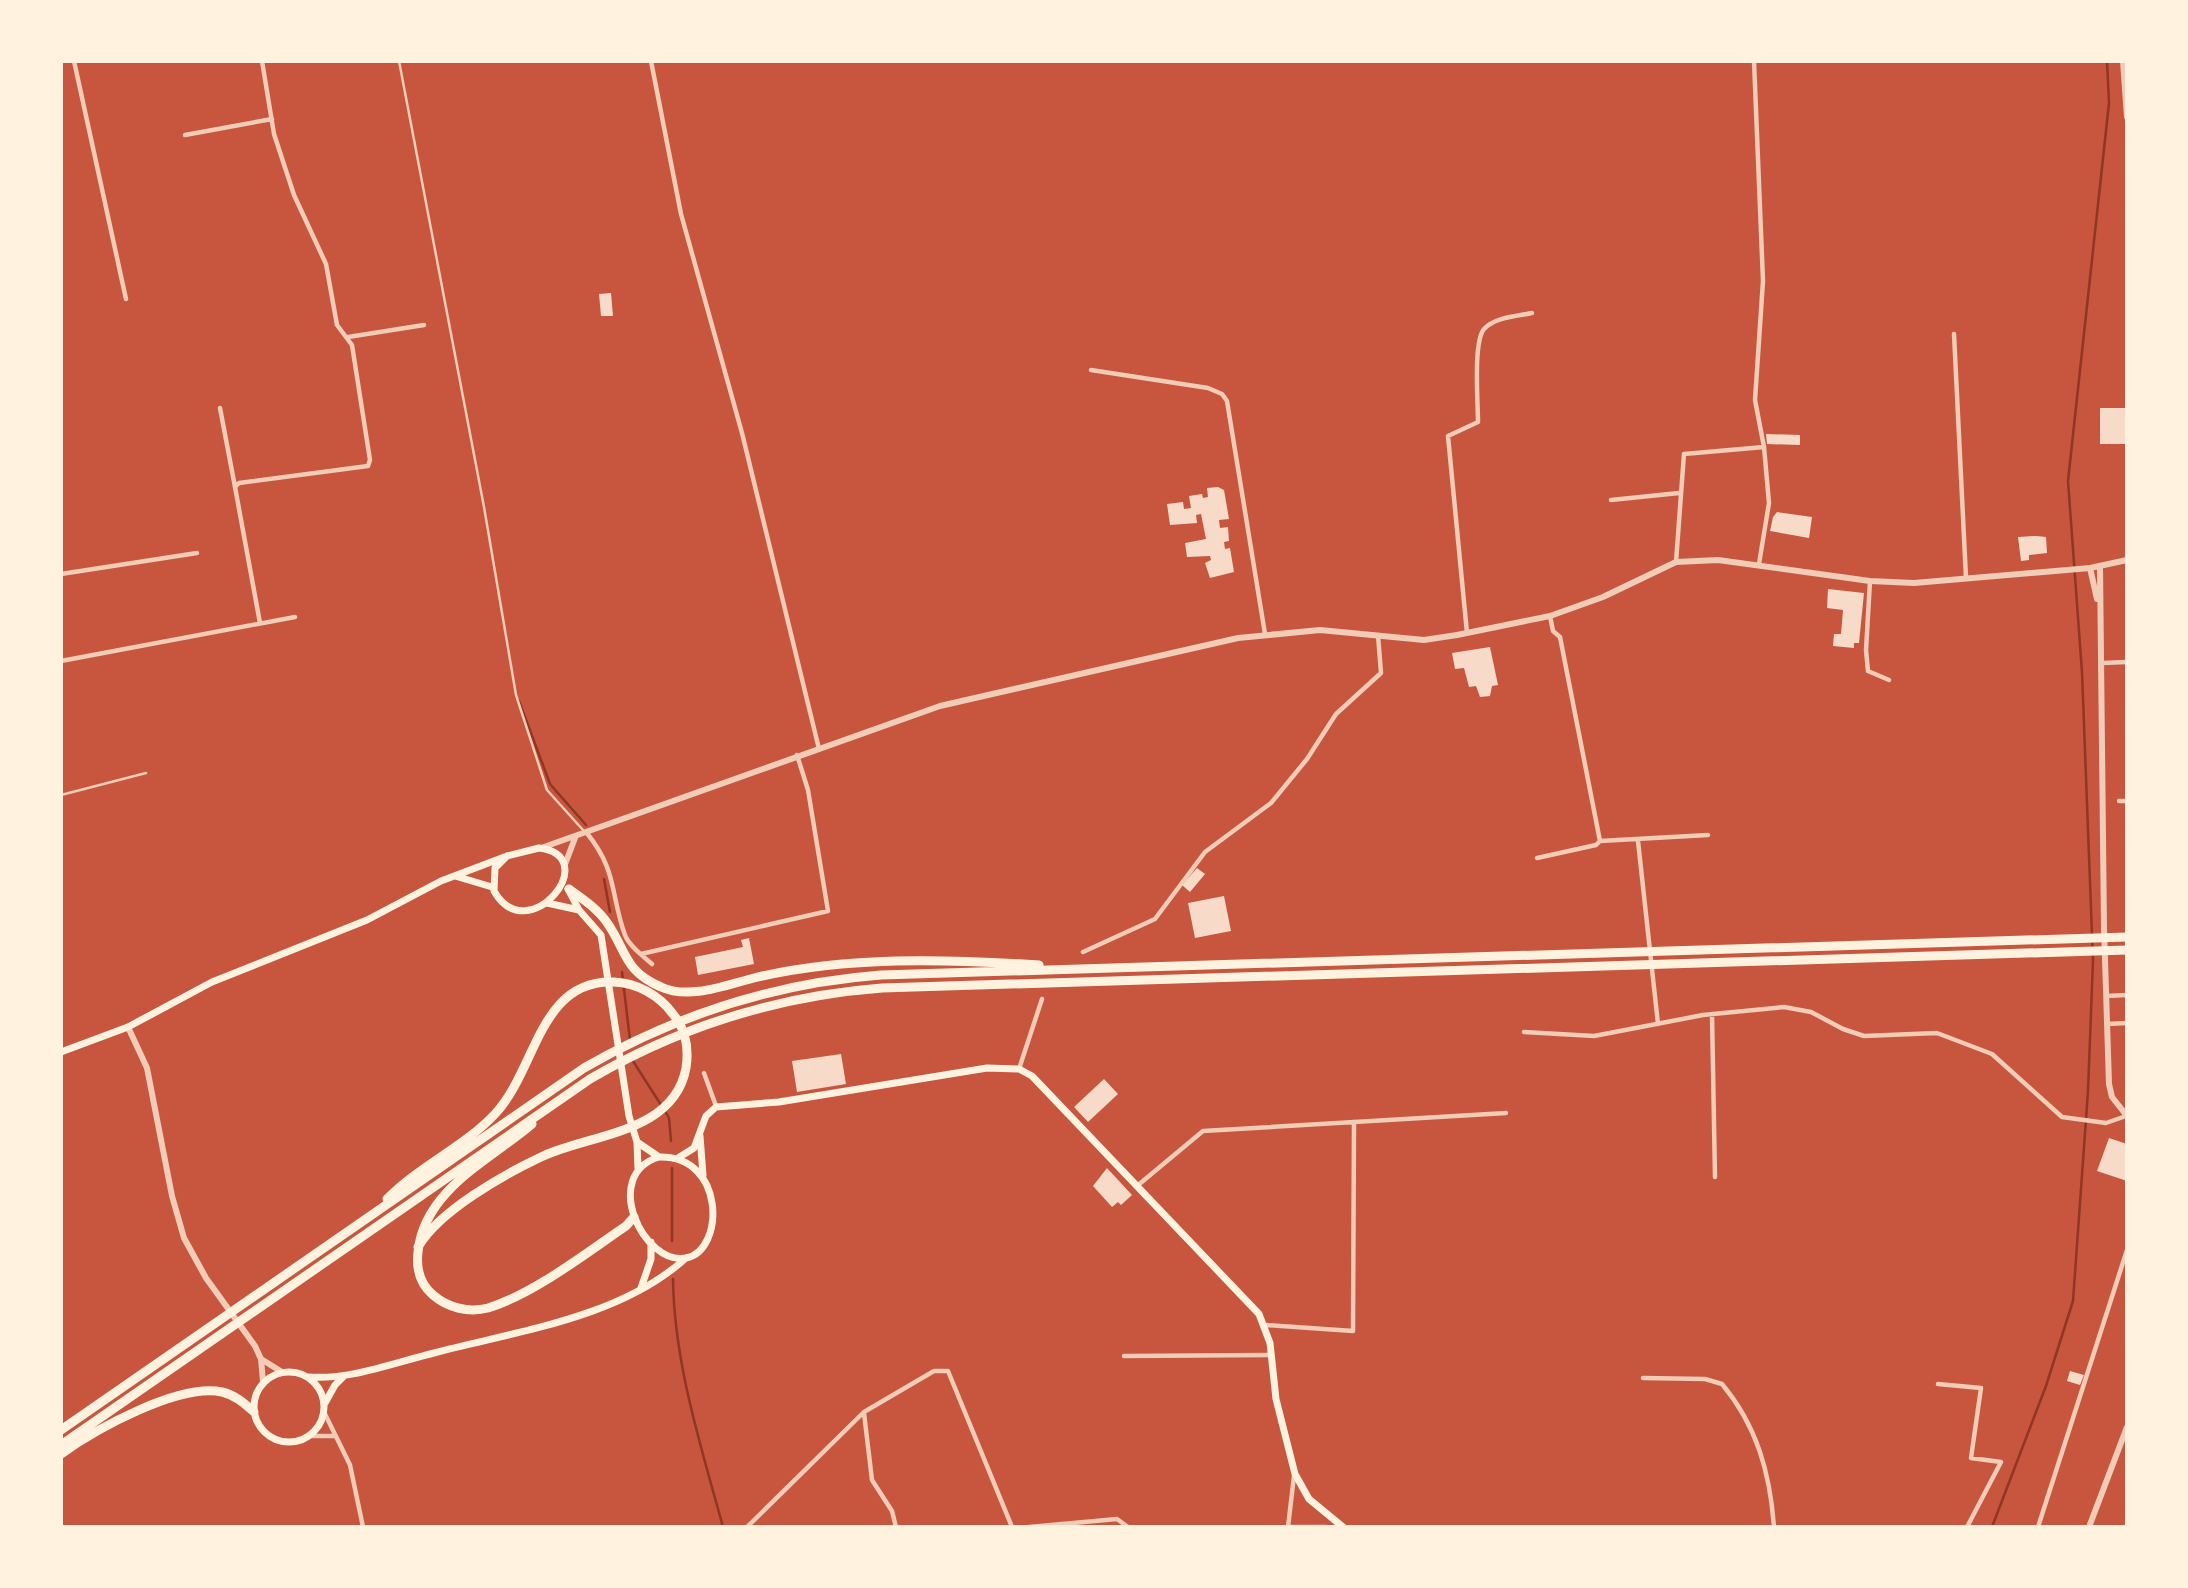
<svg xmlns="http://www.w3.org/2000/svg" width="2188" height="1588" viewBox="0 0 2188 1588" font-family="Rubik,sans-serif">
<rect width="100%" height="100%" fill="#c8553d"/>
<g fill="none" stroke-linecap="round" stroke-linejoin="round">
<path stroke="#8f3625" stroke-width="2.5" d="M 519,701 L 550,784 L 586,825
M 604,879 L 610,912
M 622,972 L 630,1040
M 633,1061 L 661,1105
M 665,1111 L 669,1118 L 671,1141
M 672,1241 L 672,1168
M 673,1279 C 674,1363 701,1446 723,1527
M 1992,1527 L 2046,1386 L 2073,1301 L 2088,1091 L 2093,961 L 2082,672 L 2068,481 L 2109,103 L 2107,61"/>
</g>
<path fill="#f7dbc8" d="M 611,293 L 613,316 L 601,316 L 599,294 Z
M 2100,408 L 2127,408 L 2127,444 L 2100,444 Z
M 1766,434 L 1800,435 L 1800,445 L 1767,444 Z
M 1218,487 L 1224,490 L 1229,519 L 1219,520 L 1220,528 L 1228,527 L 1229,541 L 1224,542 L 1225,549 L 1230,548 L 1234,572 L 1210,578 L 1205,563 L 1211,560 L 1210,556 L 1187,557 L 1185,543 L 1206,539 L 1201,514 L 1196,515 L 1197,523 L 1170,525 L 1167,504 L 1183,502 L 1184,509 L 1191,508 L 1189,496 L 1202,494 L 1203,498 L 1208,497 L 1207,488 Z
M 1777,512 L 1812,517 L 1809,538 L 1770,531 L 1773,517 Z
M 2036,536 L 2046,537 L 2047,553 L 2029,555 L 2029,560 L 2021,561 L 2018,537 Z
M 1828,589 L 1864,593 L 1859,643 L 1854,643 L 1854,648 L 1833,646 L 1834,634 L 1841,634 L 1843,610 L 1827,608 Z
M 1490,647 L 1498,685 L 1492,686 L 1490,696 L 1480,697 L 1476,686 L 1469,687 L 1464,668 L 1455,669 L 1452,653 Z
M 1197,868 L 1205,874 L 1190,892 L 1182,885 Z
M 1224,896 L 1231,931 L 1195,938 L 1188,903 Z
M 749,938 L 754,964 L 698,975 L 695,957 L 743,947 L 741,940 Z
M 841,1054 L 846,1084 L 797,1092 L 792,1061 Z
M 1104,1079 L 1118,1094 L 1088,1122 L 1074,1107 Z
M 2109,1138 L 2127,1144 L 2127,1181 L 2097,1171 Z
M 1107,1168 L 1132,1195 L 1121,1205 L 1118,1202 L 1112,1207 L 1093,1186 Z
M 2070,1371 L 2084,1375 L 2080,1385 L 2067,1381 Z"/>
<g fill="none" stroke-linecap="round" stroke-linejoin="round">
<path stroke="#f1ccb7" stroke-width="2.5" d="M 399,61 L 484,507 L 516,695 L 547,790 L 583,830
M 61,795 L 146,773"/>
<path stroke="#f1ccb7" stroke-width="4.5" d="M 74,61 L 126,299
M 651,61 L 681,214 L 742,433 L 819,749
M 1754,61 L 1763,281 L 1755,400 L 1764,447 L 1769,503 L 1759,564
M 185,135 L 272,119
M 1954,334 L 1966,578
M 348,337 L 424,325
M 1091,370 L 1208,388 L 1222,394 L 1227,401 L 1265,634
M 220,408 L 235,487
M 1611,500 L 1679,493
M 1676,562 L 1684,454 L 1764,447
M 61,574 L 197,553
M 1870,581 L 1866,650 L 1868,671 L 1889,680
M 1550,616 L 1553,631 L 1560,637 L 1600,841 L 1708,835
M 260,623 L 235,487 L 239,483 L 368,466 L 370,460 L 352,345 L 337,325 L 326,264 L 294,195 L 274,134 L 262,61
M 1467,633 L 1448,436 L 1478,422 C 1478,403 1473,342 1484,329 C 1495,317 1518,316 1532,313
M 61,661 L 295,617
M 2102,663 L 2127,662
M 2119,801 L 2127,801
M 586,832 C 618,871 610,894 625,935 C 629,946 643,956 652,964
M 1638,841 L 1658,1024
M 1537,858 L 1596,845 L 1600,841
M 1083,952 L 1155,919 L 1205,852 L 1271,803 L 1307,759 L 1336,714 L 1381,673 L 1378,635
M 641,954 L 828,911 L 808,790 L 797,755
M 2106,996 L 2127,995
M 1712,1014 L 1715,1177
M 2107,1024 L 2127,1023
M 1524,1032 L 1594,1036 L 1703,1015 L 1784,1007 L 1811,1012 L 1843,1029 L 1864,1036 L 1937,1033 L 1992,1054 L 2062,1117 L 2106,1123 L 2126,1116
M 1019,1069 L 1042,999
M 704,1073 L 716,1106
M 1137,1186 L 1203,1131 L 1506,1113
M 1265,1325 L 1353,1331 L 1354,1122
M 1124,1356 L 1271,1355
M 1643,1378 L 1705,1379 L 1722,1384 C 1757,1426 1770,1473 1774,1527
M 1938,1384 L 1981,1388 L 1971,1458 L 2001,1462 L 1967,1527
M 324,1412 L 350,1465 L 363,1527
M 864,1413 L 872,1480 L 892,1511 L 896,1527
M 309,1436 L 334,1436
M 747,1527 L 864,1412 L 934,1371 L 948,1371 L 1012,1527
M 1029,1527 L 1117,1519 L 1128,1527
M 1288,1527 L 1294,1476
M 1288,1527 L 1326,1527
M 2038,1527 L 2127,1250"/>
<path stroke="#f1ccb7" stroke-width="6" d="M 2123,61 L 2127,117
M 2100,566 L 2104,928 L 2109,1084 L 2112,1097 L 2127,1116
M 2090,568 L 2097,599
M 541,848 L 940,706 L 1238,638 L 1320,630 L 1424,640 L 1457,635 L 1550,616 L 1603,597 L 1676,562 L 1718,560 L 1870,581 L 1914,583 L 2090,568 L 2127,560
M 564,867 L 575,838
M 128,1027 L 147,1068 L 172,1196 L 184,1238 L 206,1278 L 255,1346 L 261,1359 L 263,1382
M 261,1359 L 282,1372
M 2089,1527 L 2127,1427"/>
<path stroke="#fff3e0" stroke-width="7" d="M 539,848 C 605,856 528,951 494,891 L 495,868 L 507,856 Z
M 455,876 L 492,887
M 568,889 L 579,910
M 547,903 L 579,910 L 601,935 L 629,1116 L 637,1142 L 638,1169
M 61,1052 L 128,1027 L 212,982 L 367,920 L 441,881 L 507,856
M 700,1136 L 703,1175
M 637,1142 L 659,1157
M 659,1157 C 726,1155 725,1251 686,1258 C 644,1266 600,1175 659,1157 Z
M 678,1158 L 694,1148 L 706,1116 L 716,1107 L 779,1102 L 987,1068 L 1019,1069 L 1032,1076 L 1259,1314 L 1270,1343 L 1276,1399 L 1295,1474 L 1309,1499 L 1343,1527
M 641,1288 L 651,1259 L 651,1242
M254 1407a35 35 0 1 1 70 0a35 35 0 1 1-70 0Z
M 309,1377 C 351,1380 393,1363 434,1353 C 517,1331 620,1318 686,1258
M 325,1403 L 335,1385 L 344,1376"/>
<path stroke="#fff3e0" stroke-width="9" d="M 569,889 C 583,899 598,909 608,924 C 627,952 624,971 661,987 C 689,1000 726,985 754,978 C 845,956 946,959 1039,965
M 532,1124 C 490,1160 424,1190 418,1252 C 416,1269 420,1284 433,1295 C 448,1308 469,1313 488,1308 C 534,1294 586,1253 626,1226 L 634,1217
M 387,1199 C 419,1166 463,1148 495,1114 C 537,1069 539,979 614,982 C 637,983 659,995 673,1014 C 686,1030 689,1049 686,1068 C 674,1134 589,1134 541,1157 C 503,1175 439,1211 418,1247
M 61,1430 L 584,1068 C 676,1015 774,983 881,975 L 2127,937
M 61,1445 L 590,1079 C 681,1026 777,996 882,988 L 2127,950
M 61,1454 C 96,1429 179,1383 222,1392 C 235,1395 244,1403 254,1412"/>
</g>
<rect width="2188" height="1588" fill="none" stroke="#fff3e0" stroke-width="126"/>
</svg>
